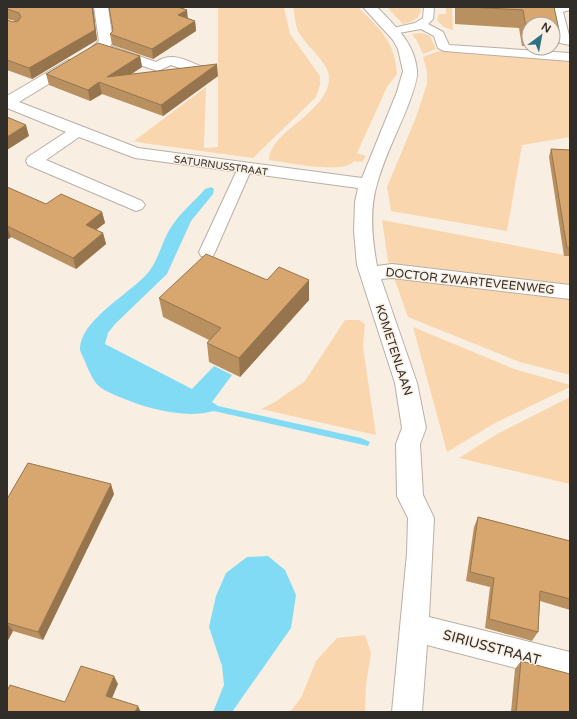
<svg xmlns="http://www.w3.org/2000/svg" width="577" height="719" viewBox="0 0 577 719" font-family="'Varela Round',sans-serif">
<rect width="100%" height="100%" fill="#f9eee2"/>
<path fill="#f9d6ad" d="M 218,7 L 284,7 L 290,34 L 320,76 L 320,85 L 316,97 L 253,158 L 143,143 L 134,141 L 206,87 L 204,148 L 218,147 Z
M 293,7 L 358,7 C 381,31 394,39 397,74 L 387,87 L 357,153 L 366,156 L 362,162 L 354,161 C 344,175 286,162 269,160 C 270,130 331,112 329,76 C 328,63 306,45 299,33 C 295,25 295,16 293,7 Z
M 387,7 L 421,7 C 421,18 413,22 403,24 Z
M 446,7 L 452,7 L 453,30 L 444,27 L 437,20 L 439,14 L 446,14 Z
M 422,33 L 430,36 L 436,49 L 423,54 L 417,41 L 412,34 Z
M 439,51 L 570,59 L 570,137 L 522,145 L 507,231 L 391,211 L 387,187 L 415,120 L 427,84 L 427,71 L 423,57 Z
M 382,220 L 570,256 L 570,375 L 520,362 L 408,317 L 388,261 Z
M 345,320 L 359,320 L 365,324 L 363,347 L 376,435 L 261,409 L 275,402 L 305,381 Z
M 413,327 L 514,369 L 570,385 L 570,387 L 495,423 L 447,452 Z
M 570,397 L 570,484 L 459,458 L 497,434 Z
M 365,635 L 371,653 L 366,685 L 365,712 L 290,712 L 301,698 L 316,661 L 337,638 Z"/>
<path fill="#82dbf5" d="M 211,187 L 214,189 L 213,194 L 191,221 L 167,274 L 115,324 L 108,333 L 105,344 L 192,389 L 214,366 L 232,375 L 212,402 L 218,406 L 361,438 L 370,442 L 368,446 L 214,411 C 185,419 149,409 122,398 C 99,388 96,388 86,364 C 85,360 81,354 80,350 C 79,321 129,294 147,274 C 160,259 162,238 174,223 C 182,211 195,201 205,189 Z
M 268,556 L 285,570 L 296,595 L 291,628 L 232,712 L 213,712 L 224,685 L 222,666 L 209,627 L 216,596 L 226,573 L 247,557 Z"/>
<g fill="none" stroke-linecap="round" stroke-linejoin="round">
<defs>
<path id="service" d="M 424,7 L 434,7 L 433,19 L 428,24 L 443,32 L 449,45 L 570,53 L 570,61 L 444,51 L 438,48 L 434,36 L 421,29 L 393,34 L 389,33 L 387,31 L 389,29 L 415,23 L 423,18 Z
M 556,7 L 570,7 L 570,10 L 563,12 L 570,39 L 570,45 L 560,43 L 558,41 L 552,10 Z
M 245,164 L 250,165 L 252,168 L 215,252 L 213,256 L 207,257 L 201,256 L 199,252 L 238,168 L 240,165 Z"/>
<path id="minor" d="M 94,7 L 108,7 L 113,42 L 110,46 L 156,62 C 173,51 186,61 203,67 L 205,70 L 203,73 L 198,74 L 171,65 L 158,71 L 94,50 L 92,47 L 99,41 Z
M 363,7 L 377,7 C 395,26 414,42 417,70 C 418,81 411,97 407,108 C 397,133 384,158 377,184 C 369,210 372,239 377,266 L 392,264 L 570,285 L 570,299 L 392,278 L 381,279 L 417,383 L 426,428 L 420,444 L 423,495 L 434,518 L 429,617 L 570,652 L 570,682 L 427,645 L 422,712 L 392,712 L 407,553 L 408,518 L 397,496 L 396,444 L 402,428 L 395,383 L 357,265 L 354,231 L 355,202 L 358,188 L 135,158 L 79,137 L 46,160 L 142,201 L 145,205 L 142,209 L 136,211 L 28,165 L 26,161 L 28,157 L 66,132 L 7,108 L 7,96 L 68,60 L 78,60 L 80,63 L 78,66 L 19,102 L 138,148 L 362,178 L 397,92 L 403,71 L 398,49 L 393,40 Z"/>
</defs>
<use href="#service" stroke="#baafa4" stroke-width="2"/>
<use href="#minor" stroke="#baafa4" stroke-width="2"/>
<use href="#service" fill="#fff" fill-rule="evenodd"/>
<use href="#minor" fill="#fff" fill-rule="evenodd"/>
</g>
<path fill="#b9905f" d="M 7,7 L 93,7 L 97,40 L 32,79 L 7,70 L 7,20 L 13,22 L 15,21 L 7,19 Z
M 184,7 L 182,8 L 188,18 L 195,21 L 196,31 L 153,59 L 112,45 L 110,34 L 113,31 Z
M 455,7 L 554,7 L 559,30 L 554,48 L 553,48 L 553,24 L 529,24 L 529,46 L 522,46 L 519,28 L 455,24 Z
M 140,56 L 142,67 L 131,74 L 218,76 L 163,116 L 102,94 L 90,101 L 49,85 L 46,74 Z
M 551,149 L 570,150 L 570,256 L 564,256 L 549,157 Z
M 7,187 L 46,204 L 102,212 L 105,223 L 96,230 L 103,233 L 106,244 L 76,269 L 11,237 L 7,240 Z
M 159,298 L 309,300 L 240,377 L 209,362 L 207,343 L 209,340 L 163,317 Z
M 114,494 L 43,640 L 13,631 L 7,642 L 7,499 Z
M 478,517 L 570,541 L 570,610 L 540,601 L 538,632 L 532,641 L 485,628 L 490,587 L 466,581 L 474,527 Z
M 521,661 L 570,712 L 511,712 L 515,669 Z"/>
<path fill="#96754e" d="M 92,7 L 93,7 L 97,40 L 32,79 L 29,68 Z
M 187,10 L 188,20 L 178,15 Z
M 195,21 L 196,31 L 153,59 L 152,49 Z
M 140,56 L 142,67 L 112,87 L 107,77 Z
M 217,64 L 218,76 L 163,116 L 161,105 Z
M 99,82 L 102,94 L 90,101 L 88,90 Z
M 26,125 L 29,136 L 7,150 L 7,137 Z
M 102,212 L 105,223 L 88,236 L 86,225 Z
M 7,227 L 11,237 L 7,240 Z
M 103,233 L 106,244 L 76,269 L 73,258 Z
M 309,280 L 309,300 L 240,377 L 239,358 Z
M 111,484 L 114,494 L 43,640 L 38,632 Z
M 7,623 L 13,631 L 7,642 Z
M 114,676 L 118,684 L 110,703 L 106,696 Z
M 138,706 L 141,712 L 135,712 Z"/>
<path fill="#d7a76f" stroke="#96754e" d="M 7,7 L 92,7 L 95,30 L 29,68 L 7,60 L 7,20 L 13,22 L 18,21 L 21,17 L 19,13 L 7,9 Z
M 109,7 L 178,7 L 187,10 L 178,15 L 195,21 L 152,49 L 110,34 L 113,31 Z
M 468,7 L 554,7 L 559,30 L 553,30 L 553,24 L 529,24 L 529,28 L 526,28 L 523,10 Z
M 98,43 L 140,56 L 107,77 L 217,64 L 161,105 L 99,82 L 88,90 L 46,74 Z
M 7,117 L 26,125 L 7,137 Z
M 551,149 L 570,150 L 570,248 L 567,248 Z
M 7,187 L 46,204 L 61,194 L 102,212 L 86,225 L 103,233 L 73,258 L 7,226 Z
M 206,254 L 267,280 L 279,267 L 309,280 L 239,358 L 207,343 L 221,328 L 159,298 Z
M 28,463 L 111,484 L 38,632 L 7,623 L 7,499 Z
M 478,517 L 570,541 L 570,599 L 540,591 L 538,632 L 489,619 L 494,578 L 470,572 Z
M 521,661 L 570,674 L 570,712 L 516,712 Z
M 81,666 L 114,676 L 106,696 L 138,706 L 135,712 L 7,712 L 7,691 L 10,685 L 65,702 Z"/>
<g text-anchor="middle" stroke-width="3" stroke-linejoin="round" paint-order="stroke">
<g font-size="10" fill="#312d28" stroke="#f9eee2">
<text transform="translate(221 165) rotate(8)" y="4">SATURNUSSTRAAT</text>
</g>
<g font-size="12" fill="#312d28" stroke="#f9eee2">
<text transform="translate(470 281) rotate(6)" y="4">DOCTOR ZWARTEVEENWEG</text>
<text transform="translate(394 350) rotate(72)" y="4">KOMETENLAAN</text>
</g>
<g font-size="14" fill="#312d28" stroke="#f9eee2">
<text transform="translate(492 647) rotate(15)" y="5">SIRIUSSTRAAT</text>
</g>
</g>
<rect width="577" height="719" fill="none" stroke="#312d28" stroke-width="16"/>
<g transform="translate(541 36) rotate(32)"><circle r="19" fill="#f9eee2" stroke="#a9a198"/>
<path d="M0-3L7 15L0 10L-7 15Z" fill="#2f7183"/>
<text y="-6" font-size="11" font-weight="bold" text-anchor="middle" fill="#312d28">N</text>
</g>
</svg>
